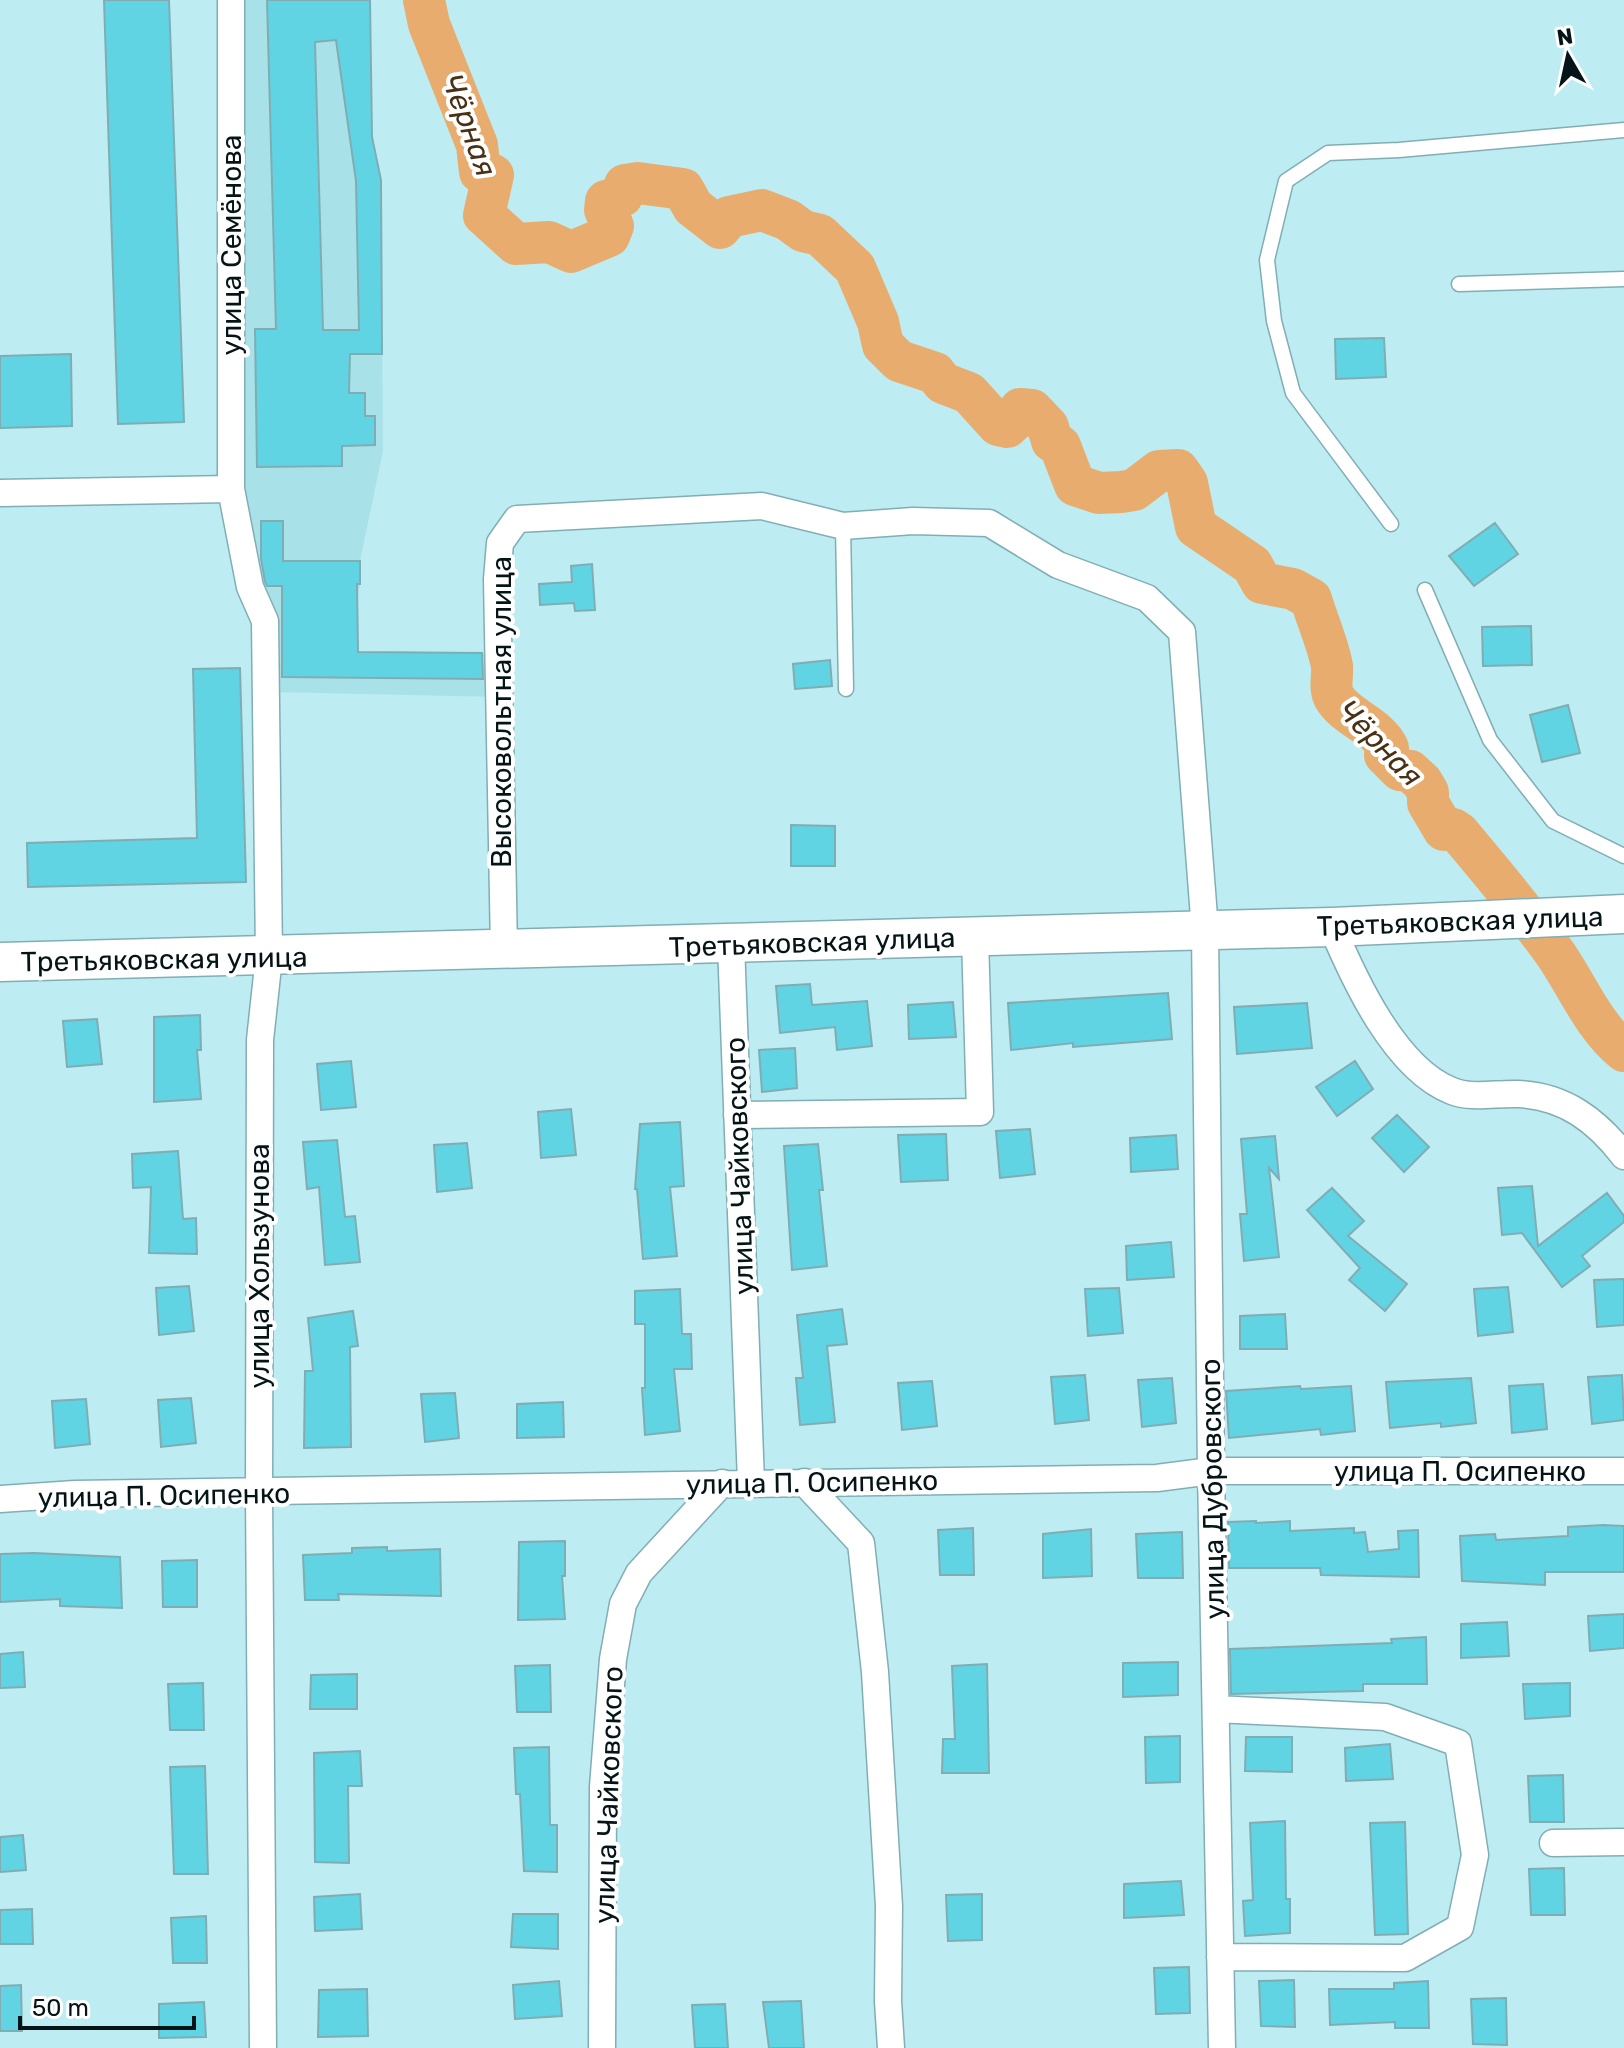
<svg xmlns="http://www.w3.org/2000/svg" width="1624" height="2048" viewBox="0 0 1624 2048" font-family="Rubik,sans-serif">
<rect width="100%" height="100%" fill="#bdecf2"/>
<path fill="#a9e1e9" d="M 242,0 L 370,0 L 372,137 L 381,180 L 383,451 L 360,561 L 360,584 L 347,652 L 488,653 L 501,697 L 273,692 L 241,489 Z"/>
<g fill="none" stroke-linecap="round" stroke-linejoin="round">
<path stroke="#e8ad6e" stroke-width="42" d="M 424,0 L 429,24 L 477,145 L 480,172 L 487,176 L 493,175 L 484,215 L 516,244 L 549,242 L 571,252 L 609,236 L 613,226 L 605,210 L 606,201 L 622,196 L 625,185 L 638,183 L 683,189 L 693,207 L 720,228 L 729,217 L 762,210 L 788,220 L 803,231 L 820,235 L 855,268 L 878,322 L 883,345 L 899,361 L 935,373 L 943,383 L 969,393 L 998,425 L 1007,427 L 1020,415 L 1020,409 L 1032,410 L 1048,427 L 1052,441 L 1060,446 L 1075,485 L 1099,493 L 1121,492 L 1134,490 L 1159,471 L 1178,470 L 1187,483 L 1196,527 L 1252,565 L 1262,583 L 1293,589 L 1311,599 C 1317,620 1328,644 1332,666 C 1333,676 1329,687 1334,697 C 1346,718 1377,725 1388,748 L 1385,755 L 1400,770 L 1410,771 L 1422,782 L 1428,792 L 1428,803 L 1444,830 L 1453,829 L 1459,833 C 1491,871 1523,909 1552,949 C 1576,982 1592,1025 1624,1051"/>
</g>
<path fill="#61d4e3" stroke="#80adb4" stroke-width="2" fill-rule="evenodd" d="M 104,0 L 169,0 L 184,422 L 118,424 Z
M 267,0 L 370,0 L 372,137 L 381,180 L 382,354 L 350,354 L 349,393 L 365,393 L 365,416 L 375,416 L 375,445 L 342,446 L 342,466 L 257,467 L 255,329 L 276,329 ZM 336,40 L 356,181 L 359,330 L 323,330 L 315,42 Z
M 1384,338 L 1386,377 L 1336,379 L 1335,339 Z
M 71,354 L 72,426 L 0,428 L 0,356 Z
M 261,521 L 283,521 L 283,561 L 360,561 L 360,584 L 357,584 L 358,652 L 482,653 L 483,679 L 282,677 L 282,586 L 267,586 L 265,582 L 261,559 Z
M 1495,523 L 1518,554 L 1474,586 L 1449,556 Z
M 592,564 L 595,610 L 575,611 L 574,603 L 540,605 L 539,584 L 572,582 L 571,566 Z
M 1531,626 L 1532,665 L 1483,666 L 1482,627 Z
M 830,660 L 832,686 L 795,689 L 793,664 Z
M 240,668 L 246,882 L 28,887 L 27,843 L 197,838 L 193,669 Z
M 1568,705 L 1580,753 L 1542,762 L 1530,715 Z
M 791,825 L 835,826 L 835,866 L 791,866 Z
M 810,984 L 812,1005 L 867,1001 L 872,1046 L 837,1050 L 835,1027 L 780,1033 L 776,986 Z
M 1168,993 L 1172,1039 L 1073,1047 L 1073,1043 L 1011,1050 L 1008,1003 Z
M 953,1002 L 956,1037 L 909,1039 L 908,1005 Z
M 1307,1003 L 1312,1048 L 1237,1054 L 1234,1007 Z
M 200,1015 L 201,1050 L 197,1050 L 201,1099 L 154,1102 L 154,1017 Z
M 97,1019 L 102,1064 L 67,1067 L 63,1021 Z
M 795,1048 L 797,1088 L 762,1092 L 759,1050 Z
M 351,1061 L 356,1107 L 321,1110 L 317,1064 Z
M 1355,1061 L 1373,1089 L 1337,1116 L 1316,1087 Z
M 571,1109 L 576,1155 L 541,1158 L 538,1112 Z
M 1397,1115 L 1429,1147 L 1404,1172 L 1372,1138 Z
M 680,1122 L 684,1186 L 670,1187 L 677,1256 L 643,1259 L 637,1189 L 635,1189 L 640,1124 Z
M 1030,1129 L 1035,1174 L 1000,1178 L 996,1131 Z
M 946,1134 L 948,1180 L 901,1182 L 898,1135 Z
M 1176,1135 L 1178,1169 L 1131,1172 L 1130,1138 Z
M 1275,1136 L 1279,1179 L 1269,1168 L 1279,1257 L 1244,1261 L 1240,1214 L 1247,1214 L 1241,1139 Z
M 337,1140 L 345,1217 L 355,1216 L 360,1262 L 325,1265 L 319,1187 L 307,1189 L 303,1142 Z
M 467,1143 L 472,1188 L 437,1192 L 434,1145 Z
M 818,1144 L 823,1190 L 819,1190 L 827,1266 L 792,1270 L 784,1146 Z
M 178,1151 L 183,1219 L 196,1218 L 197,1254 L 149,1253 L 151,1187 L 133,1188 L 132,1154 Z
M 1532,1186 L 1538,1246 L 1607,1193 L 1624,1216 L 1624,1222 L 1582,1256 L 1590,1266 L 1562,1287 L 1522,1233 L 1502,1235 L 1498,1188 Z
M 1332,1188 L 1364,1221 L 1348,1236 L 1407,1284 L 1385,1311 L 1349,1280 L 1360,1268 L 1307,1210 Z
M 1171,1242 L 1174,1277 L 1127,1280 L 1126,1246 Z
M 1624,1279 L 1624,1325 L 1597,1327 L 1594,1280 Z
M 189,1286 L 194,1331 L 159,1335 L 156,1288 Z
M 1508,1287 L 1513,1332 L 1478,1336 L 1474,1289 Z
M 1119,1288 L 1123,1333 L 1088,1336 L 1085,1289 Z
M 680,1289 L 682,1334 L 691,1334 L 692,1369 L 674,1369 L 680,1431 L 645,1435 L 642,1388 L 645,1388 L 645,1324 L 635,1324 L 635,1291 Z
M 842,1309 L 847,1344 L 827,1346 L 835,1422 L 800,1425 L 796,1378 L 803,1378 L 797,1315 Z
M 353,1311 L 358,1346 L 350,1347 L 351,1447 L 304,1448 L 305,1371 L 313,1371 L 308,1318 Z
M 1285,1314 L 1287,1349 L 1240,1349 L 1240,1316 Z
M 1085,1375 L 1089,1420 L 1055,1424 L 1051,1377 Z
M 1622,1375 L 1624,1420 L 1592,1424 L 1588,1377 Z
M 1172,1378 L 1176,1423 L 1142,1427 L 1138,1380 Z
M 1471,1378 L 1476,1423 L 1441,1427 L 1441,1423 L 1390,1428 L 1386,1382 Z
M 932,1381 L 937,1426 L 902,1430 L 898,1383 Z
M 1543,1384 L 1547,1429 L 1512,1433 L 1509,1386 Z
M 1300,1386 L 1301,1389 L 1351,1386 L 1355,1431 L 1321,1435 L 1320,1429 L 1229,1438 L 1226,1391 Z
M 455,1393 L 459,1438 L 425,1442 L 421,1394 Z
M 191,1398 L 196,1443 L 161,1447 L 158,1400 Z
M 86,1399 L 90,1444 L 55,1448 L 52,1401 Z
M 563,1402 L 564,1437 L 517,1438 L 517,1404 Z
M 1256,1521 L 1256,1523 L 1290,1521 L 1290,1531 L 1354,1528 L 1354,1533 L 1365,1532 L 1368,1552 L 1399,1549 L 1398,1531 L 1418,1530 L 1419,1577 L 1321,1575 L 1320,1568 L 1229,1568 L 1228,1522 Z
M 1603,1525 L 1624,1526 L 1624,1572 L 1545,1572 L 1545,1585 L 1462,1581 L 1460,1536 L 1495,1534 L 1496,1540 L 1568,1536 L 1568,1527 Z
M 973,1528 L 974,1575 L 940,1575 L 938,1530 Z
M 1091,1529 L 1092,1576 L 1043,1578 L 1043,1534 Z
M 1182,1532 L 1183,1578 L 1138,1578 L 1136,1534 Z
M 565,1541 L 565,1576 L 562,1576 L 565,1619 L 518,1620 L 519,1542 Z
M 387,1547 L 387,1551 L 440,1549 L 441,1596 L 338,1594 L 339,1600 L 305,1600 L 303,1555 L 352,1553 L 352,1548 Z
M 34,1553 L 120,1557 L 122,1608 L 60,1606 L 60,1599 L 0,1602 L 0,1554 Z
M 197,1560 L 197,1607 L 163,1607 L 162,1561 Z
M 1624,1614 L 1624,1648 L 1590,1651 L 1588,1616 Z
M 1507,1622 L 1509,1656 L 1461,1658 L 1461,1624 Z
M 1426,1637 L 1427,1684 L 1363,1684 L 1363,1691 L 1231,1694 L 1230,1649 L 1392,1643 L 1391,1639 Z
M 23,1652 L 25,1687 L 0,1688 L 0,1654 Z
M 1178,1662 L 1178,1695 L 1123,1697 L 1123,1663 Z
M 987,1664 L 989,1773 L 942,1773 L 943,1739 L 955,1739 L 952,1666 Z
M 550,1665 L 551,1712 L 517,1712 L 515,1666 Z
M 357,1674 L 357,1709 L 310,1709 L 311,1675 Z
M 203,1683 L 204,1730 L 170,1730 L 168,1684 Z
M 1570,1683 L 1570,1716 L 1525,1719 L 1523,1684 Z
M 1180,1736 L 1180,1782 L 1146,1783 L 1145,1737 Z
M 1246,1737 L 1292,1737 L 1292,1772 L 1245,1771 Z
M 1390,1744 L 1393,1779 L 1346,1781 L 1345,1748 Z
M 549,1747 L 550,1825 L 557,1825 L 557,1872 L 524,1871 L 520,1794 L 516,1794 L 514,1748 Z
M 360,1751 L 362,1786 L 348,1786 L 349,1863 L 315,1862 L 314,1753 Z
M 205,1766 L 208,1874 L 174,1874 L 170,1767 Z
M 1563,1775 L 1564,1822 L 1530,1822 L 1528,1776 Z
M 1285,1821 L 1286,1899 L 1290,1899 L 1290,1933 L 1245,1936 L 1243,1901 L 1253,1900 L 1250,1823 Z
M 1405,1822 L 1408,1934 L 1375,1935 L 1370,1823 Z
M 23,1835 L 26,1870 L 0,1872 L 0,1837 Z
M 1564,1868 L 1565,1915 L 1531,1915 L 1529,1869 Z
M 1181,1881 L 1184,1915 L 1124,1918 L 1124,1884 Z
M 360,1894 L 362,1929 L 315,1931 L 314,1897 Z
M 982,1894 L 982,1940 L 948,1941 L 946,1895 Z
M 32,1909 L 33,1944 L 0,1944 L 0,1910 Z
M 513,1914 L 558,1914 L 558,1949 L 511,1947 Z
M 206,1916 L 207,1963 L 173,1963 L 171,1918 Z
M 1189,1967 L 1190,2013 L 1156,2014 L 1154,1968 Z
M 1294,1980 L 1295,2027 L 1261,2026 L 1259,1981 Z
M 559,1981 L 562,2016 L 515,2019 L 513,1985 Z
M 1428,1981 L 1429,2028 L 1395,2028 L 1395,2022 L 1330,2025 L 1329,1989 L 1394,1989 L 1394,1983 Z
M 21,1985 L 22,2031 L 0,2031 L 0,1986 Z
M 367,1989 L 368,2036 L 318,2037 L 319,1990 Z
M 1506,1998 L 1507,2045 L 1473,2044 L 1471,1999 Z
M 801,2001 L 804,2048 L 769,2048 L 763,2002 Z
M 204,2002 L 206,2037 L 159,2038 L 159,2004 Z
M 725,2004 L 728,2048 L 695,2048 L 692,2005 Z"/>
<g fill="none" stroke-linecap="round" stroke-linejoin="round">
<defs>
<path id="lane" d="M 1459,284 L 1624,279
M 1391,524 L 1293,393 L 1274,321 L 1267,260 L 1286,181 L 1328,153 L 1399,150 L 1624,130
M 843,526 L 846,689
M 1425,590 L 1490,740 L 1553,821 L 1624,856"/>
<path id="street" d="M 231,0 L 231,489 L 250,587 L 265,621 L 269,957 L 260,1040 L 259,1493 L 263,2048
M 0,493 L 231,489
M 1332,927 C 1354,979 1395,1069 1452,1091 C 1472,1099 1496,1093 1518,1094 C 1565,1096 1597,1121 1624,1156
M 731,944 L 751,1483
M 504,950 L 497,579 L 500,543 L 517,519 L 762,506 L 843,526 L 913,521 L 989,523 L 1058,565 L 1147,598 L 1182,632 L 1205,930 L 1211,1471 L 1222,2048
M 737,1115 L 980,1112 L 975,937
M 804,1482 L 861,1543 L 875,1672 L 889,1906 L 888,2001 L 891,2048
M 0,1499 L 75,1494 L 1157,1478 L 1211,1471 L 1624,1471
M 1216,1709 L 1385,1717 L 1458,1743 L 1475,1855 L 1460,1927 L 1405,1958 L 1220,1957
M 1553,1843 L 1624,1842
M 602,2048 L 603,1787 L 613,1659 L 623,1604 L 639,1573 L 722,1483"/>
<path id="secondary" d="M 0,962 L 1332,927 L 1624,914"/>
</defs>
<use href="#lane" stroke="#81aeb5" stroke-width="17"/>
<use href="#street" stroke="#81aeb5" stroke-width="29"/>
<use href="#secondary" stroke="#81aeb5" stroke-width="41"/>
<use href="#lane" stroke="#fff" stroke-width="14"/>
<use href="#street" stroke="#fff" stroke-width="26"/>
<use href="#secondary" stroke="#fff" stroke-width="38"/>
</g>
<g text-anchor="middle" stroke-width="8" stroke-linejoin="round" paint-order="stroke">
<g font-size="28" fill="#041417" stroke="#fff">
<text transform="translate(231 245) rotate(-90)" y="10">улица Семёнова</text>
<text transform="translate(501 712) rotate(-90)" y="10">Высоковольтная улица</text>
<text transform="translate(1460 921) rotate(-2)" y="10">Третьяковская улица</text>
<text transform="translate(812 942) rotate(-2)" y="10">Третьяковская улица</text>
<text transform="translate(164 959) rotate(-1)" y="10">Третьяковская улица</text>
<text transform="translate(739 1166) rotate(-92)" y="10">улица Чайковского</text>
<text transform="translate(259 1266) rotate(-90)" y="10">улица Хользунова</text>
<text x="1460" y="1481">улица П. Осипенко</text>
<text transform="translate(812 1482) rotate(-1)" y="10">улица П. Осипенко</text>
<text transform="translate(1212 1489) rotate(-91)" y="10">улица Дубровского</text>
<text transform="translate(164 1495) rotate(-1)" y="10">улица П. Осипенко</text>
<text transform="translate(608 1795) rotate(-88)" y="10">улица Чайковского</text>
</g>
<g font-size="30" font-style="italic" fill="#493115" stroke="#fff">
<text transform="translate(469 125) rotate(70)" y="10">Чёрная</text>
<text transform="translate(1380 743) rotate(46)" y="10">Чёрная</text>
</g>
</g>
<g transform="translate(1568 56) rotate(351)" stroke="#ffffff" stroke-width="6" paint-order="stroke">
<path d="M0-6L14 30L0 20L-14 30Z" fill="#041417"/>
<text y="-12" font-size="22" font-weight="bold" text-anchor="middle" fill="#041417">N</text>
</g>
<path d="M20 2016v12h174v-12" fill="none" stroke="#041417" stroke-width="4"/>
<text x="32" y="2016" font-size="24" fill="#041417" stroke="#ffffff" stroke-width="6" paint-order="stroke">50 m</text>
</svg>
